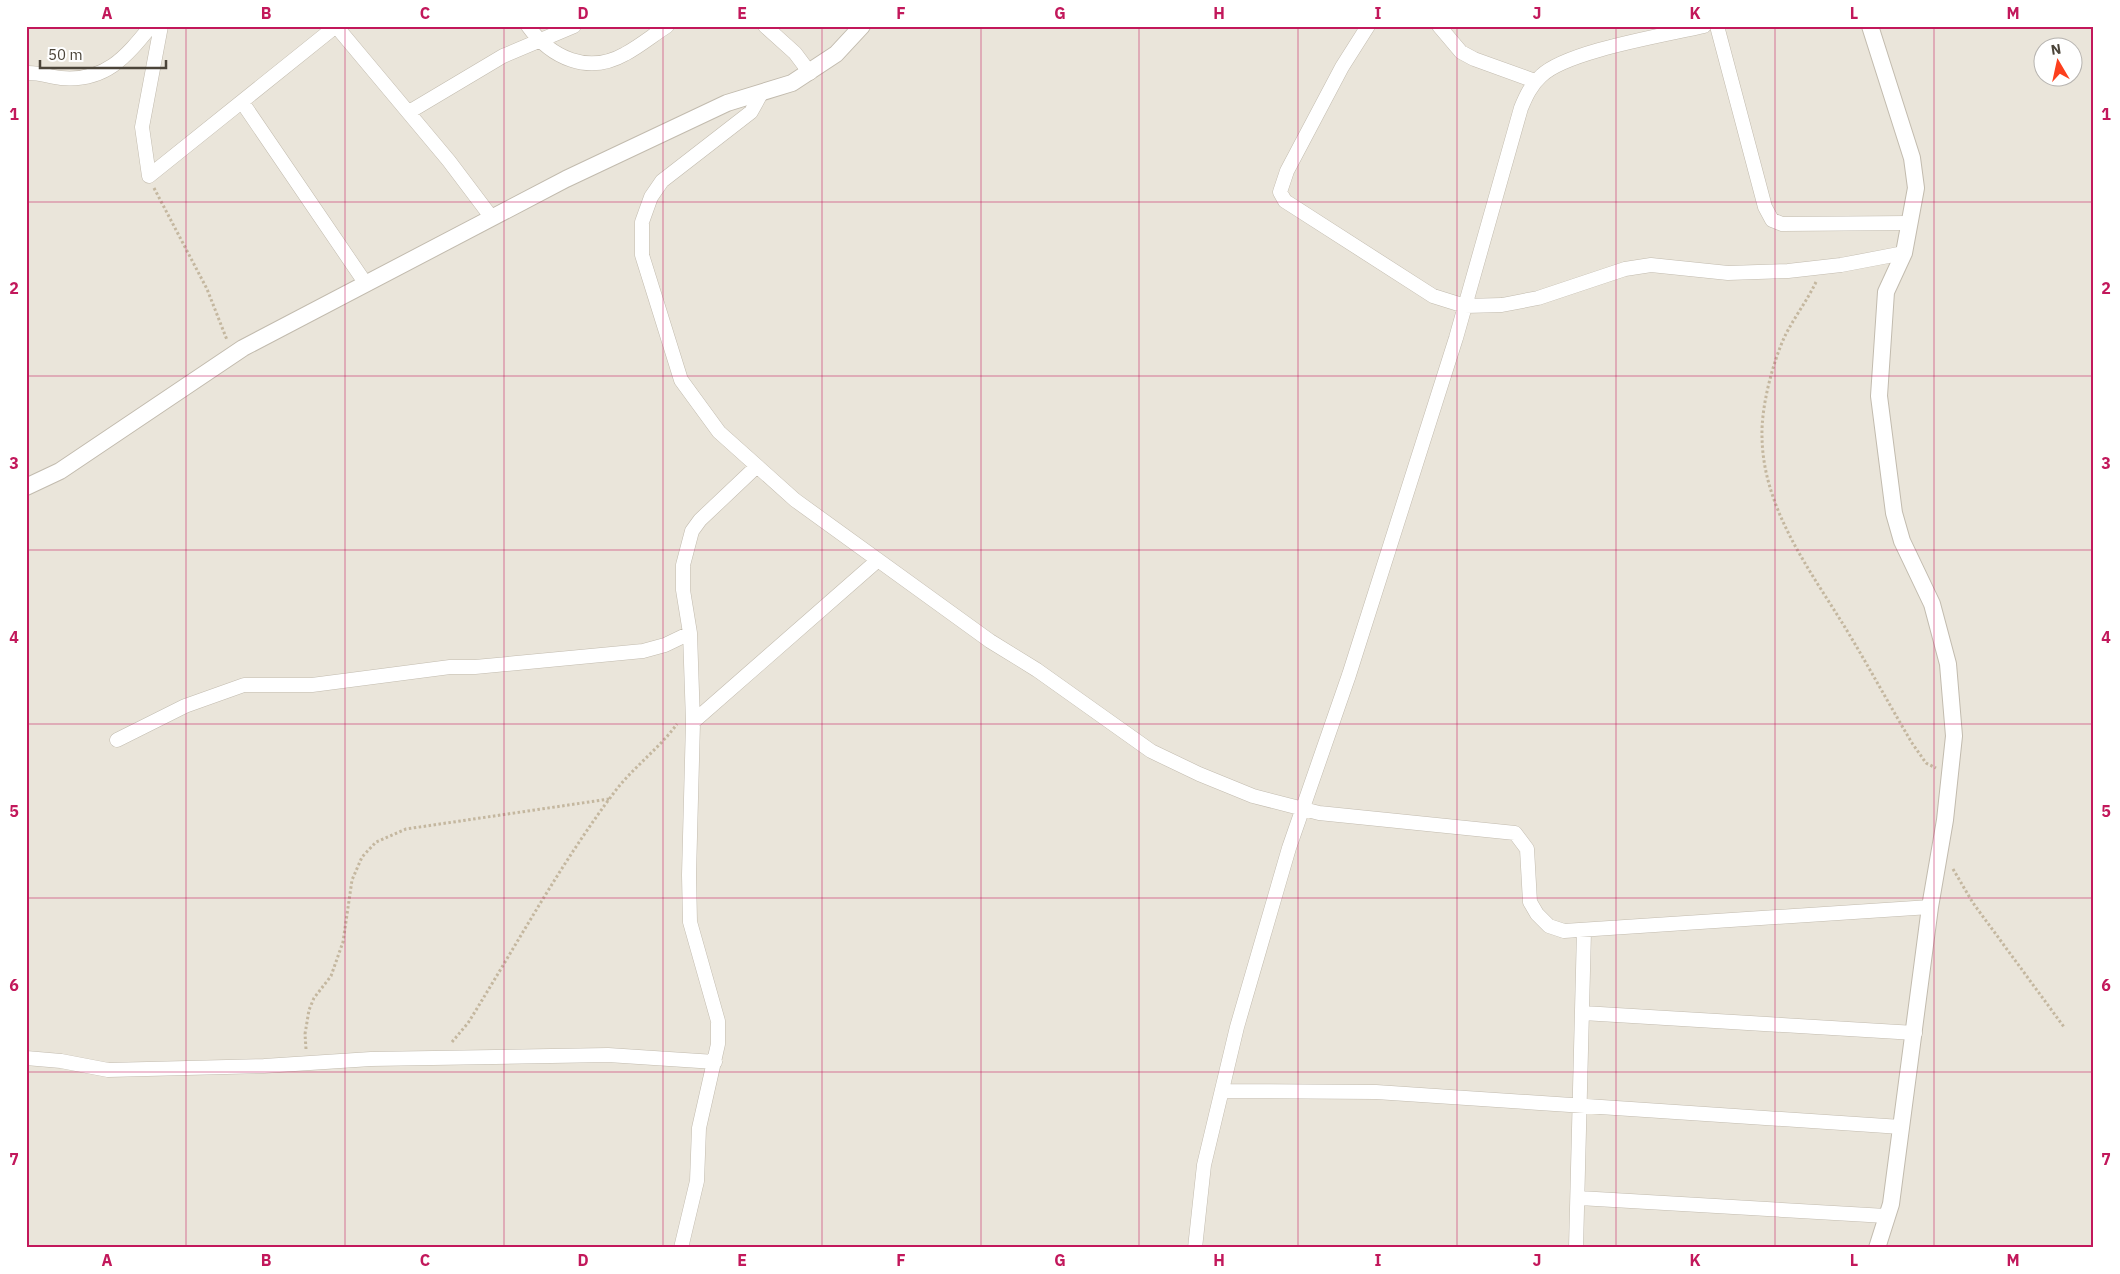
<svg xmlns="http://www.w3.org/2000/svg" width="2120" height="1274" viewBox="0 0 2120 1274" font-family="'IBM Plex Sans',sans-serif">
<rect width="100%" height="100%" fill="#f6f3ec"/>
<path fill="#eae5da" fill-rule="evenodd" d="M 26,26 L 2094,26 L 2094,1248 L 26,1248 ZM 2042,48 L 2072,48 L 2072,78 L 2042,78 Z"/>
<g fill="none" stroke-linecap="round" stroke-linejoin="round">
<defs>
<path id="minor" d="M 161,26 L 142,127 L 149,176 L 336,26
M 336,26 L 449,161 L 492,218
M 528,26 C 551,58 588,75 625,54 C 640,46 653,35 667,26
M 765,26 L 795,53 L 810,73
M 1368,26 L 1342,67 L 1287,171 L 1280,192 L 1285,201 L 1433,296 L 1465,306 L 1502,305 L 1538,298 L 1625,269 L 1651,265 L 1728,273 L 1788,271 L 1841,265 L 1904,253
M 1439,26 L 1461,52 L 1474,59 L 1535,81
M 1717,26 L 1765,207 L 1772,220 L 1782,224 L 1910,223
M 26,73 C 39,72 49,77 61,78 C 105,82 125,58 151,26
M 762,92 L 751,112 L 662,181 L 651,197 L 642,222 L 642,255 L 681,380 L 719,432 L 795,500 L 990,641 L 1037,670 L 1151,751 L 1199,774 L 1253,796 L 1319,813 L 1515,833 L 1527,849 L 1530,902 L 1537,914 L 1549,926 L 1564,931 L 1930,907
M 242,102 L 366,284
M 409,112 L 503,56 L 574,26
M 693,722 L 878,560
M 117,740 L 185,706 L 244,685 L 312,685 L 450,667 L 475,667 L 643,651 L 665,645 L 690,633
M 1583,1013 L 1915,1033
M 26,1058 L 61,1061 L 108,1070 L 264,1066 L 371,1059 L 608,1055 L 715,1062
M 1222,1091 L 1376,1092 L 1901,1127
M 1579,1198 L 1886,1216
M 681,1248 L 697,1181 L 699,1128 L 718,1044 L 718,1021 L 690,922 L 689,875 L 693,722 L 690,633 L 683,590 L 683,565 L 692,531 L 700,520 L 756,467
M 1195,1248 L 1204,1165 L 1237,1027 L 1289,848 L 1349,675 L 1456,338 L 1521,108 C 1526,96 1531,85 1541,76 C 1566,51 1666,35 1704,26
M 1576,1248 L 1584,931"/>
<path id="tertiary" d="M 1870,26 L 1912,158 L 1916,188 L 1904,253 L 1886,292 L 1879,396 L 1894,513 L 1902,541 L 1932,604 L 1948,664 L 1954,736 L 1945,820 L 1930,907 L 1891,1204 L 1877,1248
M 26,487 L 60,471 L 243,348 L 566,179 L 727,103 L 792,83 L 836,54 L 862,26"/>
</defs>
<use href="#minor" stroke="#c2bbae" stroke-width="15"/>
<use href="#tertiary" stroke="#c2bbae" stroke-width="18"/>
<path stroke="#c4b79f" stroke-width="3" stroke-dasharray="2.5 2.5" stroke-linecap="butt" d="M 154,188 L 207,289 L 227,340
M 1816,282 C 1807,301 1793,319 1784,338 C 1772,365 1761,408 1762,437 C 1763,509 1810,570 1846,629 C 1869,667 1890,706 1912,743 L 1926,763 L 1936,768
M 1953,869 L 1973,903 L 2064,1027
M 452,1042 L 468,1023 C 516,946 559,866 613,794 C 631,769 658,750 677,724
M 306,1049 L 305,1034 L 309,1010 L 314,998 L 331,976 L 343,942 L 352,880 L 362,857 L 376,842 L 406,829 L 609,799"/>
<use href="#minor" stroke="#fff" stroke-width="14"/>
<use href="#tertiary" stroke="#fff" stroke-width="16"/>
</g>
<path fill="none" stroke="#c2185b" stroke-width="1" stroke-opacity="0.55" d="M 186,26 L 186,1248M 345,26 L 345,1248M 504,26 L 504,1248M 663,26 L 663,1248M 822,26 L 822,1248M 981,26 L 981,1248M 1139,26 L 1139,1248M 1298,26 L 1298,1248M 1457,26 L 1457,1248M 1616,26 L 1616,1248M 1775,26 L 1775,1248M 1934,26 L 1934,1248M 26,202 L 2094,202M 26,376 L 2094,376M 26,550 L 2094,550M 26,724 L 2094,724M 26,898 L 2094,898M 26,1072 L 2094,1072"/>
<rect width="2120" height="1274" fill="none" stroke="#ffffff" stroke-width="55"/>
<g transform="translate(2058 62) rotate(351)"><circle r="24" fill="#ffffff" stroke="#b7b4b0"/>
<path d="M0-4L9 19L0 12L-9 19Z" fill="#fc3f1d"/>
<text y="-8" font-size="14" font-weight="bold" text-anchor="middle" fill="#4b4439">N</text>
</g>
<path d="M40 60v8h126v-8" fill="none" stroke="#4b4439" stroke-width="2.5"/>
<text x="48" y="60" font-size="15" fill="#4b4439" stroke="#ffffff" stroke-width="4" paint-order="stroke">50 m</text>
<rect x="28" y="28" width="2064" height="1218" fill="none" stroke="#c2185b" stroke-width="2"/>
<g font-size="16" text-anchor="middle" font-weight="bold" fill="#c2185b">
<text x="107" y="19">A</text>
<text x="266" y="19">B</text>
<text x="425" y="19">C</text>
<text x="583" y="19">D</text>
<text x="742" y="19">E</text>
<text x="901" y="19">F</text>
<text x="1060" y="19">G</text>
<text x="1219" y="19">H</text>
<text x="1378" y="19">I</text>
<text x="1537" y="19">J</text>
<text x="1695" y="19">K</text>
<text x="1854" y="19">L</text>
<text x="2013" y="19">M</text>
<text x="14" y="120">1</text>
<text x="2106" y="120">1</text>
<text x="14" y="294">2</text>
<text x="2106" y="294">2</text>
<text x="14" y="469">3</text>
<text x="2106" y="469">3</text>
<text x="14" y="643">4</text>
<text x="2106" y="643">4</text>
<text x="14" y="817">5</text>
<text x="2106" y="817">5</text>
<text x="14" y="991">6</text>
<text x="2106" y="991">6</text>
<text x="14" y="1165">7</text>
<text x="2106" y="1165">7</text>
<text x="107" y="1266">A</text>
<text x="266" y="1266">B</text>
<text x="425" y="1266">C</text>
<text x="583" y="1266">D</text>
<text x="742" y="1266">E</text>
<text x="901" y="1266">F</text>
<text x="1060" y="1266">G</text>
<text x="1219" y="1266">H</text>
<text x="1378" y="1266">I</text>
<text x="1537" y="1266">J</text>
<text x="1695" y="1266">K</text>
<text x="1854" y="1266">L</text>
<text x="2013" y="1266">M</text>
</g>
</svg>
